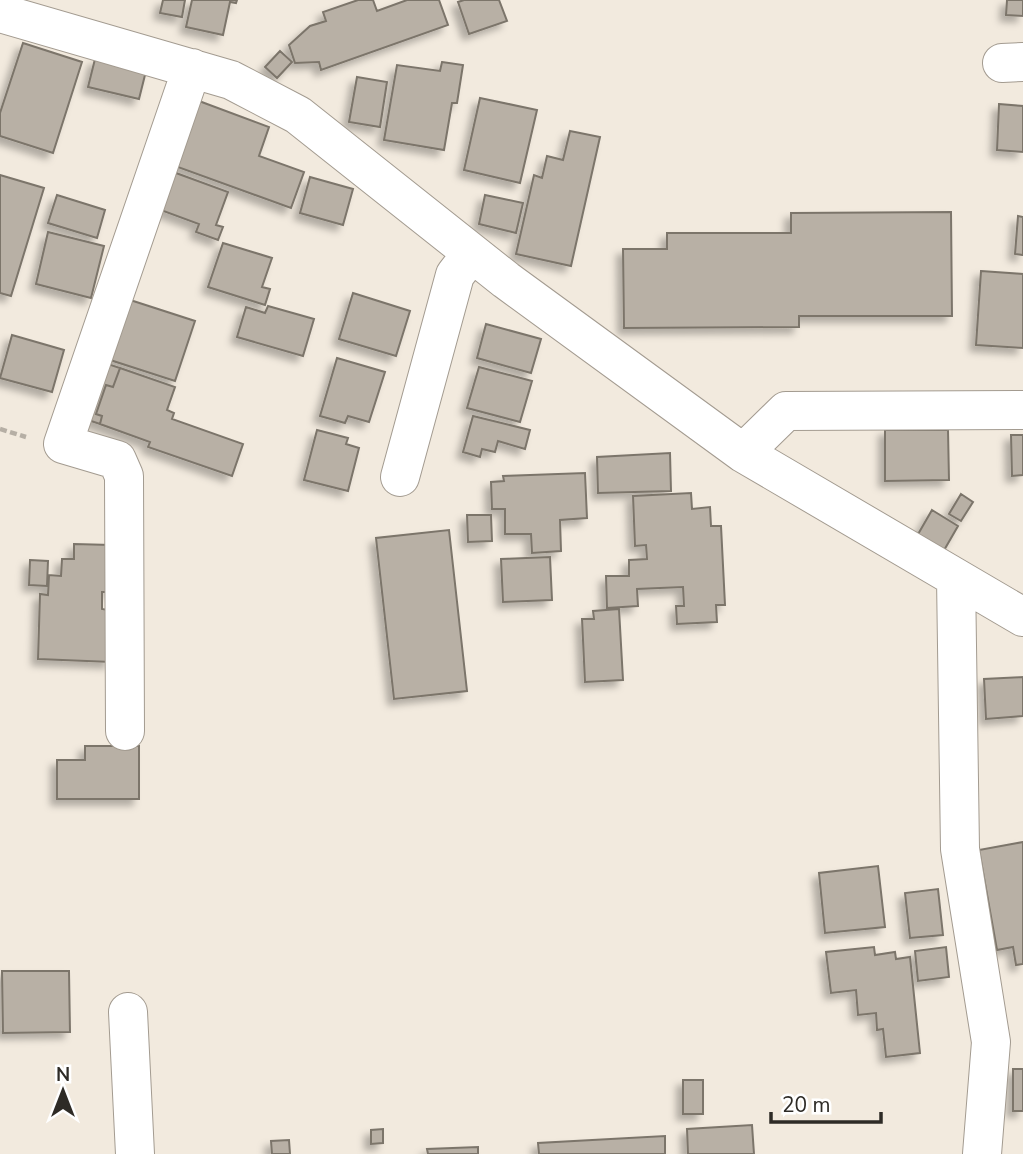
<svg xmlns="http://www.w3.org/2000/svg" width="1023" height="1154" viewBox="0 0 1023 1154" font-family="'Nunito Sans',sans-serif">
<defs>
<filter id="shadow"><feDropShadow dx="-6" dy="6" stdDeviation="3.5" flood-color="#0004"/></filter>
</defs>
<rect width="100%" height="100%" fill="#f2eade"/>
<path fill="#b8b0a5" stroke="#7c756b" stroke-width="2" filter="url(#shadow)" d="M 163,0 L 185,0 L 182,17 L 160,13 Z
M 192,0 L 237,0 L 236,3 L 230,2 L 223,35 L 186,27 Z
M 358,0 L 373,0 L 377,11 L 407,0 L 439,0 L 448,25 L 321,70 L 319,62 L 295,63 L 289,45 L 310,26 L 326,21 L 323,12 Z
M 464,0 L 499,0 L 507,21 L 469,34 L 458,2 Z
M 1007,0 L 1023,0 L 1023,16 L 1006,15 Z
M 23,43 L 82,62 L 53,153 L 0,136 L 0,113 Z
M 280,51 L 292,62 L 277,78 L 265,67 Z
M 95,59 L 146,71 L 139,99 L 88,87 Z
M 442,62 L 463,65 L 457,103 L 452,103 L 444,150 L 384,140 L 397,65 L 440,71 Z
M 357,77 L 387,82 L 380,127 L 349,122 Z
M 480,98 L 537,110 L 520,183 L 464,170 Z
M 199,101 L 269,127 L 259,156 L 304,172 L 291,208 L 175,166 Z
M 999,104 L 1023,106 L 1023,152 L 997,150 Z
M 570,131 L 600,137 L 571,266 L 516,254 L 534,175 L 542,178 L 547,156 L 563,160 Z
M 176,173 L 228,192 L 216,225 L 223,227 L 218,240 L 196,232 L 199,224 L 158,209 Z
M 0,175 L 44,188 L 11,296 L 0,293 Z
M 310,177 L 353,189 L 343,225 L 300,213 Z
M 57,195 L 105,210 L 97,238 L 48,223 Z
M 485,195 L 523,203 L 516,233 L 479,224 Z
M 951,212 L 952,316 L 799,316 L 799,327 L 624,328 L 623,249 L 667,249 L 667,233 L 791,233 L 791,213 Z
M 1018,216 L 1023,217 L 1023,255 L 1015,254 Z
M 48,232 L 104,246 L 91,298 L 36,284 Z
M 223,243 L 272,258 L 262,287 L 270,289 L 265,305 L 208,287 Z
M 981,271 L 1023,274 L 1023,348 L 976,345 Z
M 353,293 L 410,311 L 396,356 L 339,339 Z
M 124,298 L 195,321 L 175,381 L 104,358 Z
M 268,306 L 314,319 L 303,356 L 237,337 L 246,307 L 265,313 Z
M 486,324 L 541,339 L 531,373 L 477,358 Z
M 12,335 L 64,350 L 52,392 L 0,378 Z
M 337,358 L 385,372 L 369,422 L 348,416 L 345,423 L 320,416 Z
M 102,362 L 120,368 L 113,387 L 106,385 L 96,414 L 102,416 L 100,424 L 82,418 Z
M 479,367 L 532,381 L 520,422 L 467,408 Z
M 120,368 L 175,387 L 167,410 L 174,413 L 172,419 L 243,444 L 232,476 L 148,447 L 150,442 L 100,424 L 102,416 L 96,414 L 106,385 L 113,387 Z
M 473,416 L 530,430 L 525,449 L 498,441 L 495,452 L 482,449 L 480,457 L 463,452 Z
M 317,430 L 348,438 L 346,444 L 359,448 L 348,491 L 304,480 Z
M 885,430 L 948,430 L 949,480 L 885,481 Z
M 1011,435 L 1023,435 L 1023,475 L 1012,476 Z
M 670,453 L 671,491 L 598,493 L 597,457 Z
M 585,473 L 587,518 L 560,520 L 561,551 L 532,553 L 531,534 L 505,534 L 505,509 L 492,509 L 491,482 L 504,481 L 503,476 Z
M 691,493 L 692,509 L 710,507 L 711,526 L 721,526 L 725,605 L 716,605 L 717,622 L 677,624 L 676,606 L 684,606 L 683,587 L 637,589 L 638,606 L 607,608 L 606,576 L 629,576 L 629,560 L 647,559 L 646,545 L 635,546 L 633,496 Z
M 961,494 L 973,502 L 961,521 L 949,514 Z
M 932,510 L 958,526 L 943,552 L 917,536 Z
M 467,515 L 491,515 L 492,541 L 468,542 Z
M 449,530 L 467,691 L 394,699 L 376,538 Z
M 74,544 L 111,545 L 109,592 L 102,592 L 102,609 L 108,610 L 111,662 L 38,659 L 40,594 L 48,595 L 49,575 L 61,576 L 62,559 L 74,559 Z
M 550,557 L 552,600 L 503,602 L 501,559 Z
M 30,560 L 48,561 L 47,586 L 29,585 Z
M 619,609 L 623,680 L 585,682 L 582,619 L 594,619 L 593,611 Z
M 1023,677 L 1023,716 L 986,719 L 984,679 Z
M 85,746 L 139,746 L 139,799 L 57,799 L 57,760 L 85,760 Z
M 1023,842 L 1023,964 L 1016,965 L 1013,947 L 997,950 L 979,850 Z
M 878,866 L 885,927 L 825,933 L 819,873 Z
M 938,889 L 943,935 L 910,938 L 905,893 Z
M 874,947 L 875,955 L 895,952 L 896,959 L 910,957 L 920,1053 L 886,1057 L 883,1029 L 877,1030 L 876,1013 L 858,1015 L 856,990 L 831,993 L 826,952 Z
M 946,947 L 949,977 L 918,981 L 915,951 Z
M 2,971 L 69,971 L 70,1032 L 3,1033 Z
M 1013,1069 L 1023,1069 L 1023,1111 L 1013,1111 Z
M 683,1080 L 703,1080 L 703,1114 L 683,1114 Z
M 752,1125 L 754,1154 L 688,1154 L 687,1129 Z
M 383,1129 L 383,1143 L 371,1144 L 371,1130 Z
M 665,1136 L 665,1154 L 539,1154 L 538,1143 Z
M 289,1140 L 290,1154 L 272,1154 L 271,1141 Z
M 478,1147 L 478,1154 L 428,1154 L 427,1149 Z"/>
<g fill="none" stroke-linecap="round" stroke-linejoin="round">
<defs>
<path id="minor" d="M 0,13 L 231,80 L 298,115 L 506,280 L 743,453 L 1023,617
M 1002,63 L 1023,62
M 743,453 L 786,411 L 1023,410
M 400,477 L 455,275 L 472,253
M 956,578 L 960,849 L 991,1042 L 982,1154
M 125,731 L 124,476 L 117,460 L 63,444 L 192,68
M 128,1012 L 135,1154"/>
</defs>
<use href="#minor" stroke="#a39b90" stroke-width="40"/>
<path stroke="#b6afa5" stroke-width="4.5" stroke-dasharray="7 3.5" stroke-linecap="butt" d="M 0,429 L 26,437"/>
<use href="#minor" stroke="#fff" stroke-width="38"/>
</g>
<g transform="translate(63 1091)" stroke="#ffffff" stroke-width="5" paint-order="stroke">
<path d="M0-5L12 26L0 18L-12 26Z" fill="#2e2b26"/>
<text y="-10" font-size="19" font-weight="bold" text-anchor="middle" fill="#2e2b26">N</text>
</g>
<path d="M771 1112v10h110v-10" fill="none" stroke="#2e2b26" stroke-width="3.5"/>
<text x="782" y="1112" font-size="21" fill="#2e2b26" stroke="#ffffff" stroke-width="5" paint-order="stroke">20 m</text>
</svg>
